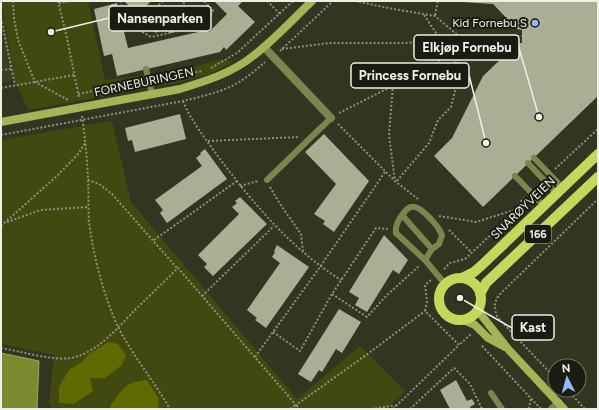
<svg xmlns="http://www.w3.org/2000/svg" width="599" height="410" viewBox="0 0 599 410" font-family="Figtree,sans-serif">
<rect width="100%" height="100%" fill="#323520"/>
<path fill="#3b4023" d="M 1,6 L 15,80 L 1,83 Z"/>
<path fill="#414910" d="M 1,1 L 88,1 L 105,80 L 175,72 L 223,59 L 233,62 L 210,74 L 181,82 L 28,110 L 15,80 Z
M 112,121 L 131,202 L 297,399 L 360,346 L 405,391 L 386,409 L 53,409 L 49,404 L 54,355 L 1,344 L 1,140 Z"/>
<path fill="#5f6a01" d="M 108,342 L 118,344 L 126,355 L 122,365 L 105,378 L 90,378 L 93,391 L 74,404 L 59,403 L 59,387 L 69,370 L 82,362 L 88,355 Z
M 147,380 L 159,399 L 158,408 L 110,409 L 111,405 C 123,389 125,382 147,380 Z"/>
<path fill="#7c892f" stroke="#9ea865" d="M 1,353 L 39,361 L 37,409 L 1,409 Z"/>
<path fill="#a9af95" d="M 124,1 L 151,1 L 138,15 Z
M 214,1 L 243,1 L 238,6 L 255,22 L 226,50 L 224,47 L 220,52 L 117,76 L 112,54 L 104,56 L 94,9 L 117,3 L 128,48 L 207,30 L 209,32 L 227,14 Z
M 462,1 L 598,1 L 598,96 L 483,207 L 434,156 L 452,138 L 483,76 L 518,43 L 522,43 L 522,30 L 517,29 L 493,4 L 462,2 Z
M 161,11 L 170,19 L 156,33 L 147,25 Z
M 180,114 L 186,139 L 135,152 L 132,140 L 128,141 L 125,128 Z
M 324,134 L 369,181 L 334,232 L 323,224 L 325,221 L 314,214 L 336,184 L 305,152 Z
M 205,149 L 227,179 L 167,223 L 160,213 L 163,210 L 155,200 L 202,166 L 196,158 L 201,154 L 200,153 Z
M 240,197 L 267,224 L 213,276 L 204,267 L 207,264 L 198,255 L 239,214 L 232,207 L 237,203 L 235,201 Z
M 384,235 L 408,260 L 399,274 L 393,270 L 367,312 L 355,305 L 359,298 L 349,292 Z
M 277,245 L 309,267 L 266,328 L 255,320 L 257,318 L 247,310 L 280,263 L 272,257 L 275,252 L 274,251 Z
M 339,309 L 361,322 L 342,353 L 336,349 L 322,372 L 319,370 L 311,382 L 298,374 Z
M 456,380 L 467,401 L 472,399 L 475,404 L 470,407 L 471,409 L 450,409 L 440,390 Z"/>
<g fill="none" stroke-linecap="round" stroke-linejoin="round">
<path stroke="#8d907f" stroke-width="2" stroke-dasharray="2 2" stroke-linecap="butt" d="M 13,1 L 14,18 L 18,40 L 35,82 L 68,100
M 58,1 L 67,38 L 79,98
M 120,1 L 130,25 L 151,37 L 201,26 L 210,17 L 213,10 L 204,1
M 267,1 L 280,14
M 355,1 L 388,8 L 435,16 L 461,38 L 457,83 L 451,107 L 438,120 L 429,143 L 396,182
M 59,3 L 70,1
M 184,5 L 187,15 L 202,24
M 424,15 L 458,66
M 435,15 L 438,1
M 178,17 L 187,15
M 1,18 L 15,85
M 136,28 L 163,1
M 171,33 C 175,22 183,13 184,1
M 282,49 L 329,43 L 405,43 L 461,38 L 522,36
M 280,51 L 333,1
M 211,68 L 237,53 L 293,1
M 1,70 L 11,69
M 156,79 L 203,71
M 393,85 L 389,135 L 395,181
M 1,88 L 74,75
M 78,94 L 140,82
M 183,101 C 191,121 205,138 217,155 C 253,203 290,248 341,280
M 339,113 L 434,65 L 449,52 L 461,38
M 82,116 C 85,137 87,158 88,179 C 89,193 88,208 89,222 C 94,258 103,294 118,327 C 133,356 154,381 170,409
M 338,124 L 396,182 L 418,199
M 1,135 L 183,101 C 200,97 217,93 232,86 C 244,80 255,71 265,62
M 208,141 L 299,137
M 555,169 L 598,129
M 88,180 L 99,184 L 112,194 L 177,268
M 240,186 L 258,181
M 270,187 L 280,204 L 301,234 L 303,251
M 439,216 L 476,222 L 511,211
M 7,222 L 41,210 L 88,207
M 1,226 L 58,175 L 79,153 L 85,143
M 449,230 L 472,253
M 154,240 L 237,181
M 444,269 L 450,263 L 465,259 L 497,229 L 524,198
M 431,280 L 425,285 L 427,302 L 425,311 L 459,345 L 470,335 L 472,336
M 332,294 L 367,317 L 386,296 L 419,266
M 202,296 L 274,226
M 273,332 L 300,351 L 332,294 L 376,228 L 388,229
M 482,346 L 541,409
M 1,348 C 20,351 52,361 71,358 C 98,353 118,327 136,309 C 150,295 164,282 178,268 L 296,405 L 369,353 L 425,311
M 255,357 L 320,267 L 385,172
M 555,378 L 498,318 C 494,309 493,304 499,295 L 598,199
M 567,390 L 585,409
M 290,409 L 296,405 L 300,409
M 371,409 L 398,405
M 393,409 L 459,345
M 410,409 L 454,368 L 470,384 L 482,409
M 529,409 L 531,398"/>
<path stroke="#7c854e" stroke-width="6" d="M 146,69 L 152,94
M 534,158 L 563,188
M 528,163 L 557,194
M 515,176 L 544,206
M 267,180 L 331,118
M 402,215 L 432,249
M 425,260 L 432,249 L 439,244 L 442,235 C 439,227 420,204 411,207 C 406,208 403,214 400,218 C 397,223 395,227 396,233 L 425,260 L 445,284
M 491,393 L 502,409"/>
<path stroke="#7c854e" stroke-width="8" d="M 264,47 L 331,118
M 552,409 L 559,403"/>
<path stroke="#a5b458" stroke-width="8" d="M 1,122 L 180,89 C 206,81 232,73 253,56 C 274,40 293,19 312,1
M 478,308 L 482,316 L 508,349 L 564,409
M 462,319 L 475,325 L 488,338 L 505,347"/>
<path stroke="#c5d75d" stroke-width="10" d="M 462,278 L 474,272 L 482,265 L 598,154
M439 299a21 21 0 1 1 42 0a21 21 0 1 1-42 0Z
M 480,294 L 486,283 L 598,177"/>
</g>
<circle fill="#98b5fd" stroke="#1a1c12" stroke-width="1.5" cx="535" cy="23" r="4"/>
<g text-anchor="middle" stroke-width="4" stroke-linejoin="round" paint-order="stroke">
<rect fill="#1a1c12" stroke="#aeb0a4" stroke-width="1" x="525" y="225" width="26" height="18" rx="3"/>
<g font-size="11" font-weight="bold" fill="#edf0e2">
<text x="538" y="238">166</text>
</g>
<g font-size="12" fill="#edf0e2" stroke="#1a1c12" text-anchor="end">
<text x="527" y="27">Kid Fornebu S</text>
</g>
<g font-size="12" fill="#edf0e2" stroke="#1a1c12">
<text transform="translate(144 82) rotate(-12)" y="4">FORNEBURINGEN</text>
<text transform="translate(523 208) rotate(-44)" y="4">SNARØYVEIEN</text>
</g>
</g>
<path fill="none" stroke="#edf0e2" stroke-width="1.5" d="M51 32L109 18M539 117L519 48M486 143L469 75M460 298L512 328"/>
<g fill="#edf0e2" stroke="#1a1c12" stroke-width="1.5">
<circle cx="51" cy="32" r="4"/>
<circle cx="539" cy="117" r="4"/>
<circle cx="486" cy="143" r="4"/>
<circle cx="460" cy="298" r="4"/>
</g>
<g fill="#1a1c12" stroke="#edf0e2" stroke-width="1.5">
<rect x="109" y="6" width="102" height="25" rx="4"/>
<rect x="414" y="35" width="105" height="25" rx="4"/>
<rect x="351" y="63" width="118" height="25" rx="4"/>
<rect x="512" y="315" width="42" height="25" rx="4"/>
</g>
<g font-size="13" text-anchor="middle" font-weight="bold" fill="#edf0e2">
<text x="160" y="23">Nansenparken</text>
<text x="467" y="52">Elkjøp Fornebu</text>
<text x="410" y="80">Princess Fornebu</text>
<text x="533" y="332">Kast</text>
</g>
<rect width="599" height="410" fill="none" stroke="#edf0e2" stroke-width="4"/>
<g transform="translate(567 378) rotate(354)"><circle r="19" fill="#1a1c12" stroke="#6e7165"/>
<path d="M0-3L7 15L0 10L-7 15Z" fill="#98b5fd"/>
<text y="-6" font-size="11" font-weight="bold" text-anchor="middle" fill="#edf0e2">N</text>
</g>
</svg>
